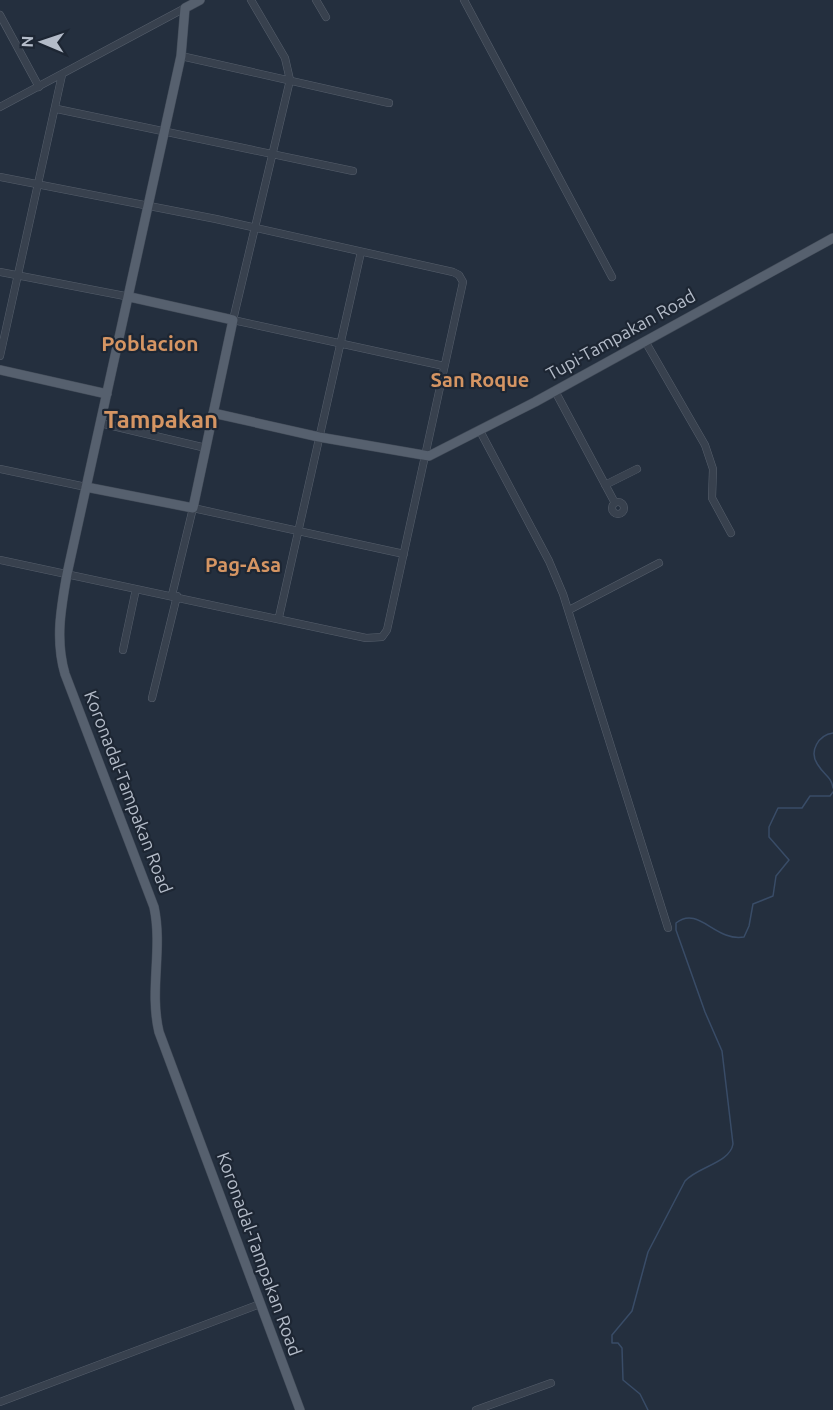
<svg xmlns="http://www.w3.org/2000/svg" width="833" height="1410" viewBox="0 0 833 1410" font-family="Ubuntu,sans-serif">
<rect width="100%" height="100%" fill="#242f3e"/>
<g fill="none" stroke-linecap="round" stroke-linejoin="round">
<path stroke="#394c67" stroke-width="1.5" d="M 833,733 C 819,735 808,751 818,765 C 824,775 831,776 833,788
M 648,1410 L 640,1394 L 623,1380 L 622,1348 L 618,1343 L 612,1343 L 612,1335 L 632,1311 L 648,1252 L 685,1181 C 697,1167 730,1163 733,1144 L 722,1051 L 705,1012 L 676,930 L 676,923 C 699,905 715,942 744,937 L 749,926 L 753,904 L 773,896 L 776,876 L 789,860 L 769,837 L 769,827 L 778,808 L 802,808 L 810,796 L 830,796 L 833,792"/>
<defs>
<path id="minor" d="M 251,0 L 285,58 L 290,80 L 233,320 L 444,366
M 316,0 L 326,17
M 464,0 L 612,277
M 0,15 L 39,87
M 181,56 L 389,103
M 0,107 L 185,8
M 57,109 L 353,171
M 0,177 L 216,219 L 453,272 L 459,275 L 463,282 L 387,630 L 382,637 L 366,638 L 0,560
M 0,272 L 130,297
M 645,341 L 705,445 L 713,469 L 712,498 L 731,533
M 0,356 L 62,75
M 555,391 L 615,503
M 100,423 L 206,448
M 480,431 L 549,561 L 563,594 L 668,928
M 0,469 L 86,487
M 605,485 L 637,469
M612 508a6 6 0 1 1 12 0a6 6 0 1 1-12 0Z
M 172,595 L 193,508 L 404,554
M 569,610 L 659,563
M 279,617 L 361,252
M 123,650 L 136,589
M 152,698 L 177,596
M 0,1402 L 260,1304
M 476,1410 L 551,1383"/>
<path id="major" d="M 200,0 L 185,8 L 181,56 L 67,574 C 61,608 55,640 65,674 L 154,907 C 163,949 149,990 159,1032 L 300,1410
M 0,370 L 107,394
M 213,413 L 319,437 L 429,456 L 535,402 L 833,238
M 86,487 L 193,508 L 233,320 L 130,297"/>
</defs>
<use href="#minor" stroke="#565f6c" stroke-width="8"/>
<use href="#major" stroke="#414a57" stroke-width="10"/>
<use href="#minor" stroke="#38414e" stroke-width="7"/>
<use href="#major" stroke="#56606e" stroke-width="9"/>
</g>
<g text-anchor="middle" stroke-width="4.5" stroke-linejoin="round" paint-order="stroke">
<g font-size="18" fill="#b4bcc9" stroke="#1d2633">
<text transform="translate(621 335) rotate(-29)" y="6">Tupi-Tampakan Road</text>
<text transform="translate(128 792) rotate(69)" y="6">Koronadal-Tampakan Road</text>
<text transform="translate(259 1254) rotate(70)" y="6">Koronadal-Tampakan Road</text>
</g>
<g font-size="20" font-weight="bold" fill="#d59563" stroke="#1d2633">
<text x="480" y="387">San Roque</text>
<text x="243" y="572">Pag-Asa</text>
</g>
<g font-size="21" font-weight="bold" fill="#d59563" stroke="#1d2633">
<text x="150" y="351">Poblacion</text>
</g>
<g font-size="24" font-weight="bold" fill="#d59563" stroke="#1d2633">
<text x="161" y="428">Tampakan</text>
</g>
</g>
<g transform="translate(42 42) rotate(272)" stroke="#1d2633" stroke-width="4.5" paint-order="stroke">
<path d="M0-4.5L10 22L0 15L-10 22Z" fill="#b4bcc9"/>
<text y="-9" font-size="16" font-weight="bold" text-anchor="middle" fill="#b4bcc9">N</text>
</g>
</svg>
